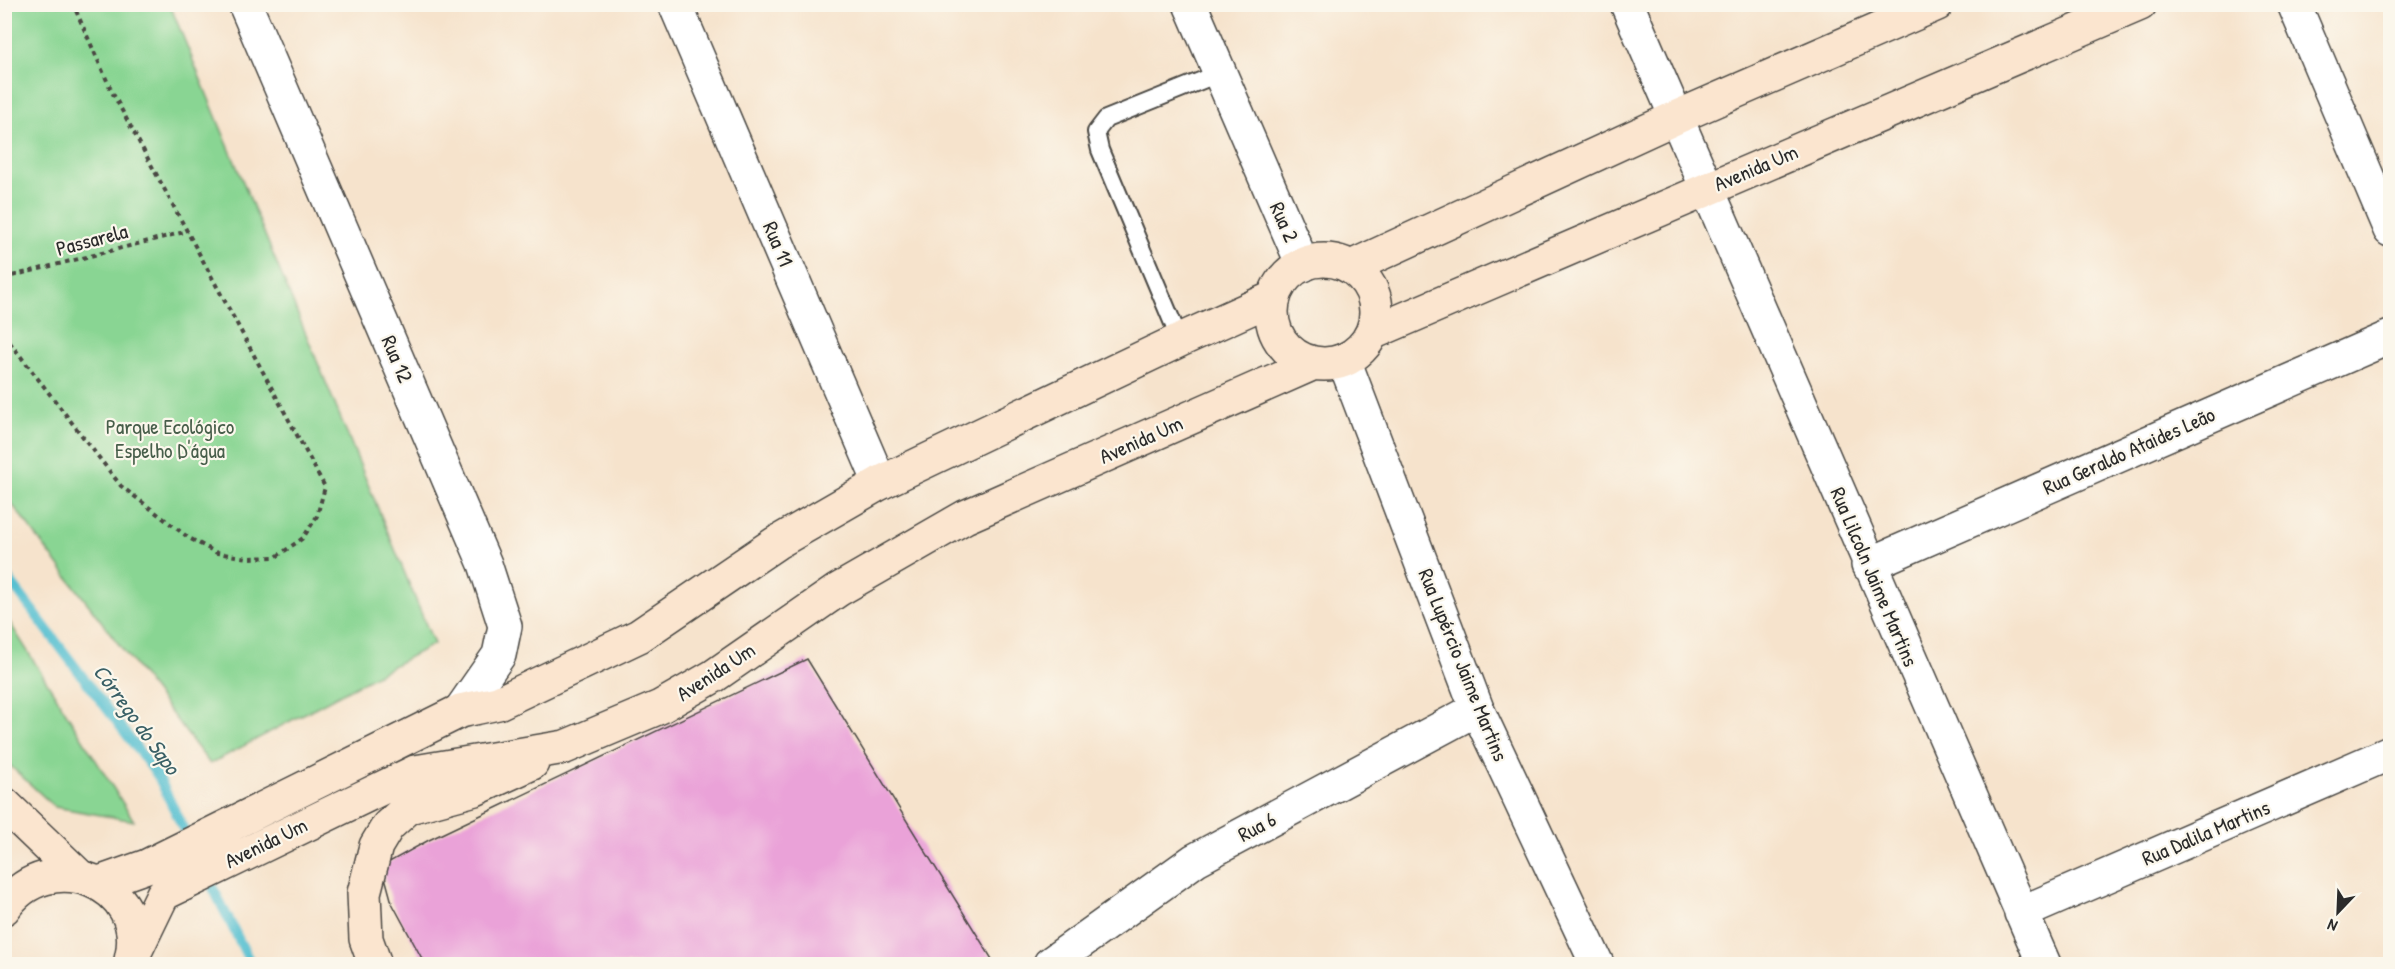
<svg xmlns="http://www.w3.org/2000/svg" width="2395" height="969" viewBox="0 0 2395 969" font-family="'Patrick Hand',sans-serif">
<rect width="100%" height="100%" fill="#fbf7ec"/>
<filter id="ink" filterUnits="userSpaceOnUse"><feTurbulence type="fractalNoise" baseFrequency=".0167" numOctaves="2"/><feDisplacementMap in="SourceGraphic" scale="12" xChannelSelector="R" yChannelSelector="G"/><feConvolveMatrix kernelMatrix="1 2 1 2 8 2 1 2 1" color-interpolation-filters="sRGB"/></filter>
<filter id="wash" filterUnits="userSpaceOnUse"><feTurbulence type="fractalNoise" baseFrequency=".008" numOctaves="4" result="noise"/><feDisplacementMap in="SourceGraphic" scale="24" xChannelSelector="R" yChannelSelector="G"/><feGaussianBlur stdDeviation="1.35" result="paint"/><feColorMatrix in="noise" values="0 0 0 0 0 0 0 0 0 0 0 0 0 0 0 0 0 1.4 0 .05"/><feComposite in="paint" operator="in"/></filter>
<g filter="url(#wash)">
<rect width="100%" height="100%" fill="#f6e3cc"/>
<path fill="#89d593" stroke="#5a805f" stroke-width="1.5" d="M 5,4 L 170,5 L 434,644 L 210,764 L 5,495 Z
M 4,615 L 5,615 L 134,821 L 55,807 L 5,761 Z"/>
<g fill="none" stroke-linecap="round" stroke-linejoin="round">
<path stroke="#54bfd0" stroke-width="10" d="M 4,573 L 158,776 L 189,840
M 207,876 L 251,964"/>
</g>
<g id="blocks">
<path fill="#eaa2d8" d="M 807,659 L 995,964 L 425,964 L 392,903 L 382,866 L 429,840 Z"/>
</g>
</g>
<g filter="url(#ink)">
<use href="#blocks" fill-opacity="0" stroke="#494743" stroke-width="1.5"/>
<g fill="none" stroke-linecap="round" stroke-linejoin="round">
<defs>
<path id="lane" d="M 1180,340 L 1100,150 L 1096,132 L 1106,119 L 1220,73"/>
<path id="street" d="M 245,4 L 485,564 L 505,626 L 499,655 L 460,711
M 675,4 L 880,483
M 1190,4 L 1303,265
M 1627,4 L 2044,964
M 2294,4 L 2390,230
M 1344,360 L 1477,709 L 1597,964
M 1868,565 L 2390,337
M 2021,913 L 2390,753
M 1050,964 L 1195,860 L 1477,709"/>
<path id="secondary" d="M1272 312a52 52 0 1 1 104 0a52 52 0 1 1-104 0Z
M 1351,267 L 1677,117 L 1937,4
M 1372,333 L 2140,4
M 4,804 L 78,875
M 99,883 L 147,866 L 460,711 L 498,703 L 639,636 L 776,543 L 880,483 L 1180,340 L 1273,298
M 4,908 C 48,843 151,883 131,960
M 132,958 L 163,894 L 415,772 L 565,747 L 660,707 L 714,676 L 838,590 L 965,517 L 1312,364
M 375,964 L 366,939 L 364,893 L 376,846 L 388,826 L 409,807 L 475,789 L 532,763"/>
</defs>
<use href="#lane" stroke="#494743" stroke-width="20"/>
<use href="#street" stroke="#494743" stroke-width="36"/>
<use href="#secondary" stroke="#494743" stroke-width="36"/>
<path stroke="#494743" stroke-width="4" stroke-dasharray="4.5 4.5" stroke-linecap="butt" d="M 4,278 L 188,231
M 4,335 L 121,486 L 189,538 L 217,553 L 248,558 L 276,557 L 303,538 L 317,516 L 325,487 L 112,92 L 73,4"/>
<use href="#lane" stroke="#fff" stroke-width="16"/>
<use href="#street" stroke="#fff" stroke-width="33"/>
<use href="#secondary" stroke="#fbe5cf" stroke-width="33"/>
</g>
</g>
<g text-anchor="middle" stroke-width="4.5" stroke-linejoin="round" paint-order="stroke">
<g font-size="21" fill="#2b2b2b" stroke="#fbf7ec">
<text transform="translate(1756 168) rotate(-23)" y="7">Avenida Um</text>
<text transform="translate(1284 222) rotate(66)" y="7">Rua 2</text>
<text transform="translate(92 240) rotate(-15)" y="7">Passarela</text>
<text transform="translate(778 244) rotate(67)" y="7">Rua 11</text>
<text transform="translate(397 359) rotate(67)" y="7">Rua 12</text>
<text transform="translate(1141 440) rotate(-24)" y="7">Avenida Um</text>
<text transform="translate(2129 451) rotate(-24)" y="7">Rua Geraldo Ataides Leão</text>
<text transform="translate(1874 577) rotate(67)" y="7">Rua Lilcoln Jaime Martins</text>
<text transform="translate(1463 665) rotate(68)" y="7">Rua Lupércio Jaime Martins</text>
<text transform="translate(716 672) rotate(-33)" y="7">Avenida Um</text>
<text transform="translate(1257 827) rotate(-28)" y="7">Rua 6</text>
<text transform="translate(2206 833) rotate(-23)" y="7">Rua Dalila Martins</text>
<text transform="translate(266 843) rotate(-26)" y="7">Avenida Um</text>
</g>
<g font-size="21" fill="#475e4a" stroke="#fbf7ec">
<text x="170" y="434">Parque Ecológico<tspan x="170" dy="24">Espelho D'água</tspan></text>
</g>
<g font-size="22" font-style="italic" fill="#395f65" stroke="#fbf7ec">
<text transform="translate(137 719) rotate(54)" y="8">Córrego do Sapo</text>
</g>
</g>
<rect width="2395" height="969" fill="none" stroke="#fbf7ec" stroke-width="24"/>
<g transform="translate(2338 912) rotate(203)" stroke="#fbf7ec" stroke-width="4.5" paint-order="stroke">
<path d="M0-4.5L10 22L0 15L-10 22Z" fill="#2b2b2b"/>
<text y="-9" font-size="16" font-weight="bold" text-anchor="middle" fill="#2b2b2b">N</text>
</g>
</svg>
